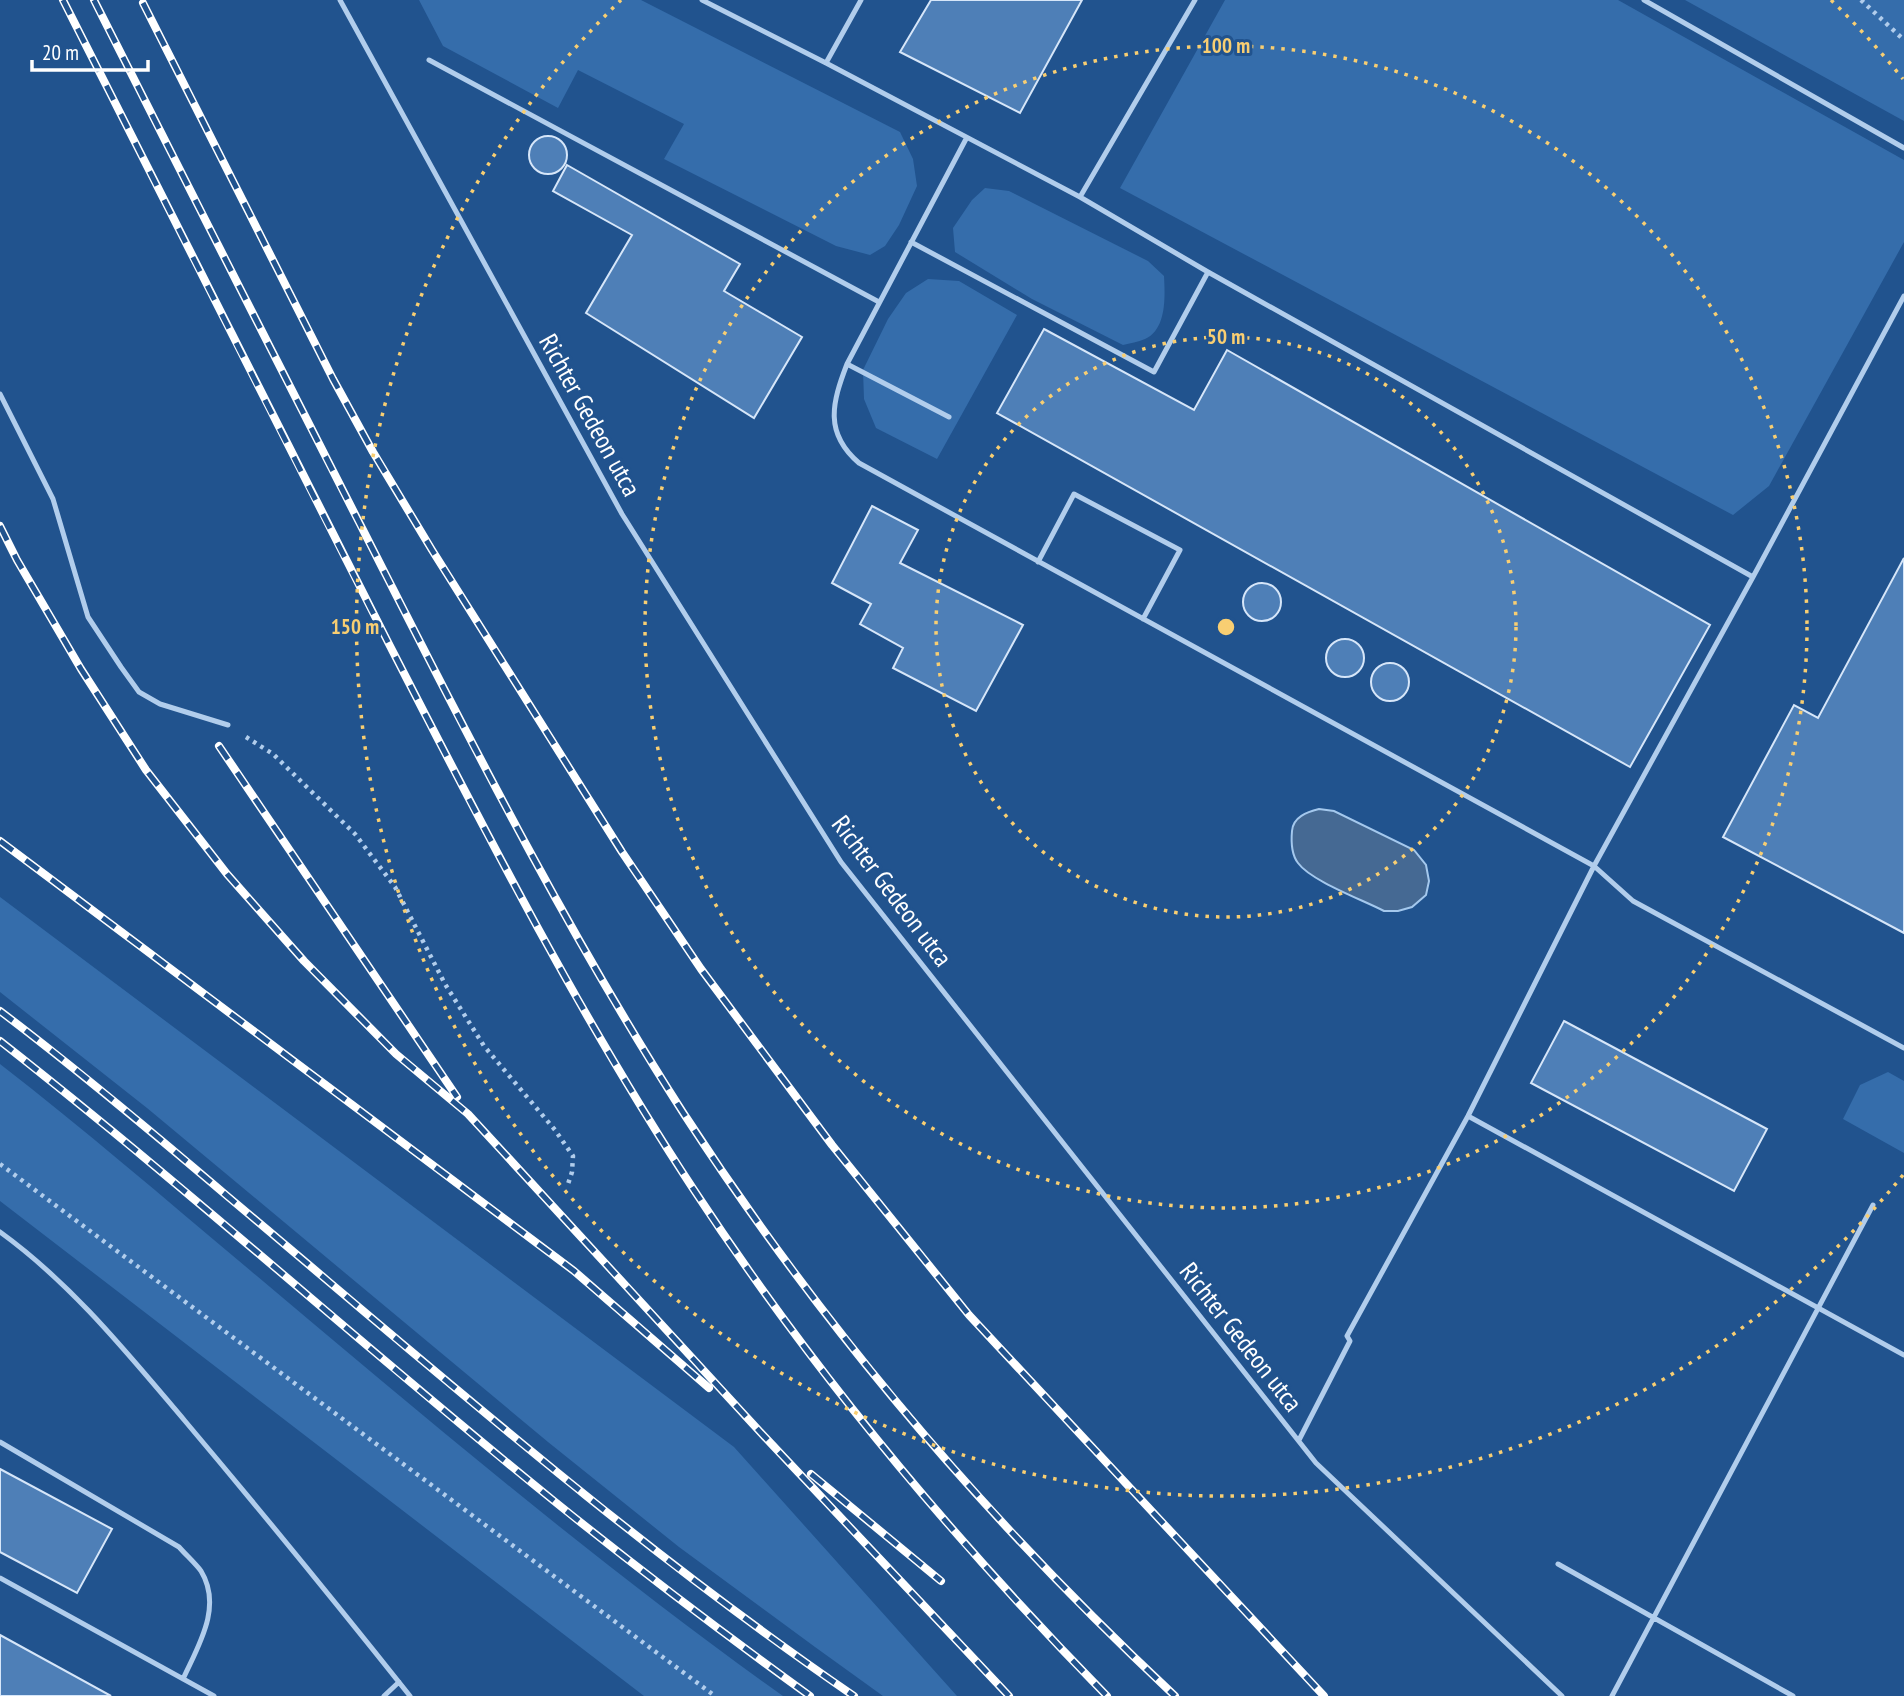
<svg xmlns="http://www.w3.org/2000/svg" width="1904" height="1696" viewBox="0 0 1904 1696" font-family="'PT Sans Narrow',sans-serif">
<rect width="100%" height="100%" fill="#21538e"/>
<path fill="#356dab" d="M 419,0 L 641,0 L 900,132 L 913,159 L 917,186 L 899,225 L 885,246 L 870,255 L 836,246 L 664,159 L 684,124 L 578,70 L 558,108 L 443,46 Z
M 1225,0 L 1618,0 L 1904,160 L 1904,242 L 1769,486 L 1733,515 L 1120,188 Z
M 1685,0 L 1904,0 L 1904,121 Z
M 985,188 L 1009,191 L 1148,261 L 1164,276 C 1165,296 1167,329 1145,339 C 1138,342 1130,343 1123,345 L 1032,299 L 955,252 L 953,228 L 972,200 Z
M 928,279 L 959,281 L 1017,315 L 937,459 L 876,428 L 864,399 L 863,370 L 888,319 L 906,293 Z
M 0,897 L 734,1447 L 957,1696 L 883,1696 L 815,1647 L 679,1547 L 548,1442 L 147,1108 L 0,992 Z
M 0,1064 C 84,1129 164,1198 245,1266 C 421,1414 596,1563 783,1696 L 644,1696 L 0,1201 Z
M 1888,1072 L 1904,1081 L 1904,1153 L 1843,1119 L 1860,1085 Z"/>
<path fill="#456993" stroke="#a4c8ed" stroke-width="2" d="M 1319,809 L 1334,811 L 1414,850 L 1426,865 L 1429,881 L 1426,895 L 1412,907 L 1398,911 L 1384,911 C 1363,900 1311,881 1298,863 C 1291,854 1291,842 1292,831 C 1293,817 1307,812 1319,809 Z"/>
<path fill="#4e7fb7" stroke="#d6e6f9" stroke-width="2" d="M 931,0 L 1082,0 L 1020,113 L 900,52 Z
M529 155a19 19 0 1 1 38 0a19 19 0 1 1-38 0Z
M 567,165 L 740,264 L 724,291 L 802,337 L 754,418 L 586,313 L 632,235 L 553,191 Z
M 1044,329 L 1194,410 L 1227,350 L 1710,625 L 1630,767 L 997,413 Z
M 872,506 L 918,530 L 900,563 L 1023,625 L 976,711 L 893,668 L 903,648 L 860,624 L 871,604 L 832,583 Z
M 1904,558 L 1904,933 L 1723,837 L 1794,705 L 1818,718 Z
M1243 602a19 19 0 1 1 38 0a19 19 0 1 1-38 0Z
M1326 658a19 19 0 1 1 38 0a19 19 0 1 1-38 0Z
M1371 682a19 19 0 1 1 38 0a19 19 0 1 1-38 0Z
M 1564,1021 L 1767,1129 L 1734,1191 L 1531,1083 Z
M 0,1469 L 112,1529 L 77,1593 L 0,1552 Z
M 0,1635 L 111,1696 L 0,1696 Z"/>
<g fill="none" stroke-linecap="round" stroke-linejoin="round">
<path stroke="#b1cdec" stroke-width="4.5" stroke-dasharray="3.5 5" stroke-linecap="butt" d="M 1861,0 L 1904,40
M 246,737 L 273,754 L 355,834 L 395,887 L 445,984 L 484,1046 L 555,1130 L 573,1156 L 572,1172 L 567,1187
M 0,1164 L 715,1696"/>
<path stroke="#b1cdec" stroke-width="5" d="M 340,0 L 622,514 L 841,862 L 1316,1463 L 1562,1696
M 702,0 L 826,63 L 1080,197 L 1208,272 L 1753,577
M 1644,0 L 1904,148
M 429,60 L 879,302
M 826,63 L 861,0
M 966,139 L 847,364 C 832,403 824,433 859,463 L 1594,866 L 1633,901 L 1904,1048
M 1080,197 L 1195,0
M 911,242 L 1154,372 L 1208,272
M 847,364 L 949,417
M 0,394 L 53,499 L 88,617 L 121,667 L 139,692 L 160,704 L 228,725
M 1038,562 L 1074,494 L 1180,550 L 1143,619
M 1468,1116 L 1904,1355
M 0,1232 C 72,1284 128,1354 185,1421 C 261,1511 336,1603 410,1696
M 1299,1440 L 1350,1341 L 1347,1336 L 1468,1116 L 1594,866 L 1753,577 L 1904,296
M 0,1442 L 179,1547 C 186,1555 195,1563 201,1571 C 223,1607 198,1646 183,1679
M 1558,1564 L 1793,1696
M 0,1578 L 214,1696
M 384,1696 L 399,1682
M 1612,1696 L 1873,1205"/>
<defs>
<path id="rail" d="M 63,0 C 172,215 280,431 390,646 C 485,831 580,1017 694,1190 C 814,1373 954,1540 1107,1696
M 94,0 C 192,194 290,387 389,581 C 481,762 574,943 684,1114 C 822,1327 990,1523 1175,1696
M 143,3 L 333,379 L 373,452 L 432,550 L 622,852 L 701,969 L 832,1145 L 969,1315 L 1324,1696
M 0,526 L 17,560 L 81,669 L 146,770 L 227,874 L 304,961 L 396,1054 L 468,1114 L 763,1435 L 1009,1696
M 219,746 L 457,1097
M 0,841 L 574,1271 L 709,1388
M 0,1011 C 77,1069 152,1132 226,1195 C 431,1367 633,1545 854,1696
M 0,1041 C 189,1189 367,1350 554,1501 C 637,1568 723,1633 810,1696
M 811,1474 L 941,1581"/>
</defs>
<use href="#rail" stroke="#fff" stroke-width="8"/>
<use href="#rail" stroke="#21538e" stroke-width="5" stroke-dasharray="16" stroke-linecap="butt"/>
</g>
<g fill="none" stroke="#f8ce72" stroke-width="3.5" stroke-dasharray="3.5 7">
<circle cx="1226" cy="627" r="290"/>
<circle cx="1226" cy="627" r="581"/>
<path d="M1903 1175A871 871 0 1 1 621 0M1831 0A871 871 0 0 1 1903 79"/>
</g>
<g text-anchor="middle" stroke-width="6" stroke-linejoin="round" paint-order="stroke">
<g font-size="26" fill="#fff" stroke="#21538e">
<text transform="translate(590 415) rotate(61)" y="9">Richter Gedeon utca</text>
<text transform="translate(892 891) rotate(53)" y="9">Richter Gedeon utca</text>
<text transform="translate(1241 1337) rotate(52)" y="9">Richter Gedeon utca</text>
</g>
</g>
<circle cx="1226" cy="627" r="10" fill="#f8ce72" stroke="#21538e" stroke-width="3.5"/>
<g font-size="21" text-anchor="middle" font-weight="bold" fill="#f8ce72" stroke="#21538e" stroke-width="6" stroke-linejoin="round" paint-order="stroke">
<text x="1226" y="53">100 m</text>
<text x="1226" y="344">50 m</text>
<text x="355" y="634">150 m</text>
</g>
<path d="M32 60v10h116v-10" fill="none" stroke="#ffffff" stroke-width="3.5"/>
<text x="42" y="60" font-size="21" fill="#ffffff" stroke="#21538e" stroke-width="5" paint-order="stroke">20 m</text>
</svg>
